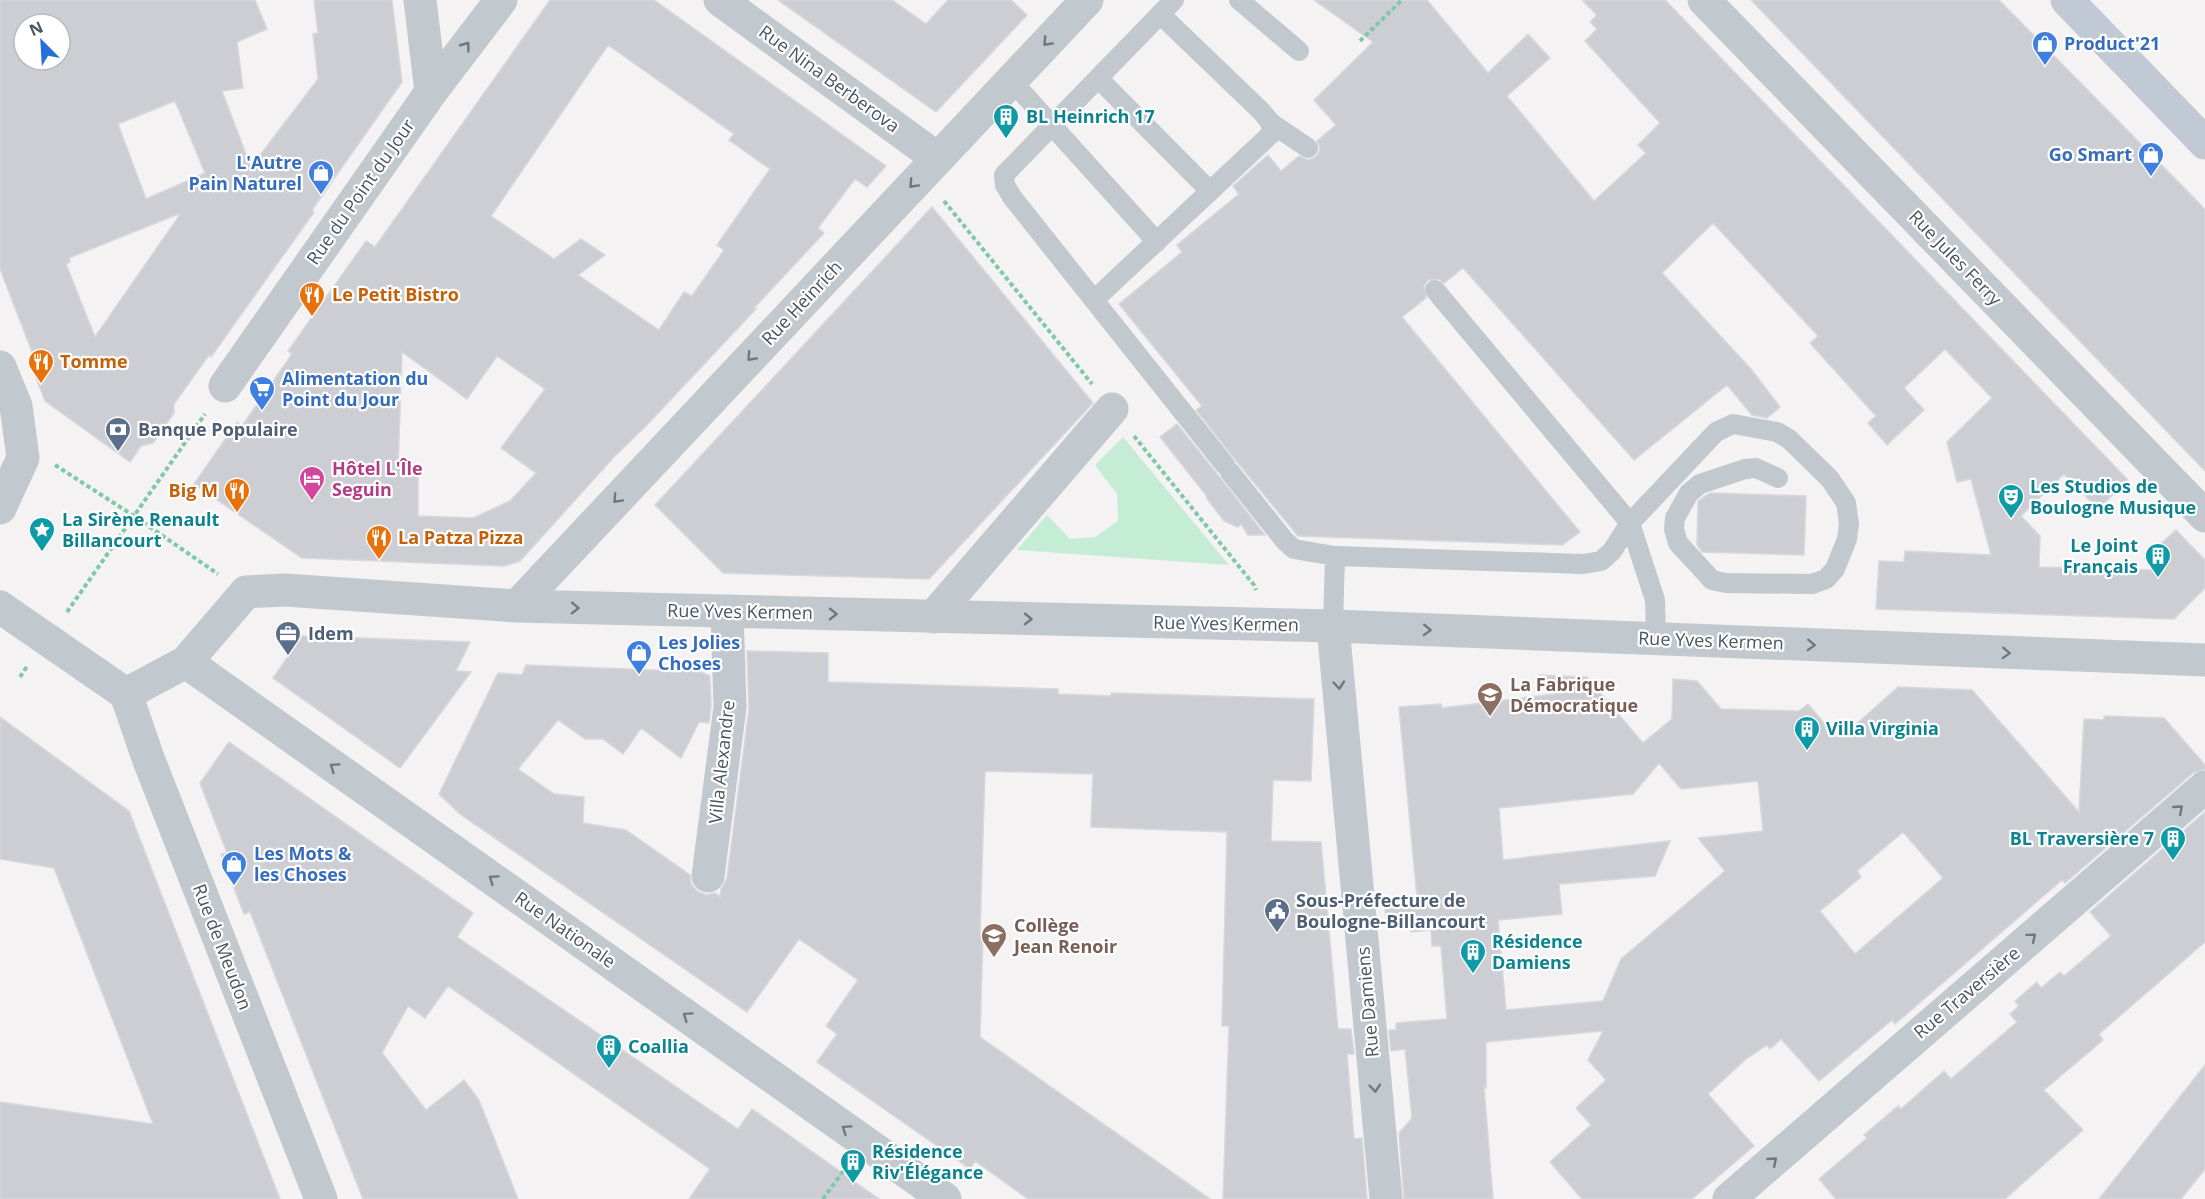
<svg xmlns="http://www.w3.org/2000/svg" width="2205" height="1199" viewBox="0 0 2205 1199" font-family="'Open Sans',sans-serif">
<rect width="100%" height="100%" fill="#f4f2f2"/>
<path fill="#c5edd6" d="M 1123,437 L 1229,565 L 1017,550 L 1047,515 L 1070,539 L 1095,537 L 1118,521 L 1117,494 L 1095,465 Z"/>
<path fill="#ccced4" stroke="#d6d8dd" stroke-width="1.5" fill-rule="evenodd" d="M 0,0 L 255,0 L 267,29 L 237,42 L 243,88 L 222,91 L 251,167 L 318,79 L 313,34 L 318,33 L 314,0 L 392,0 L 402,82 L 312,210 L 314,212 L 211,357 L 209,355 L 174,404 L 174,413 L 153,443 L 141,446 L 130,462 L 45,401 L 31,365 L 36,362 L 0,269 ZM 24,24 L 60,24 L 60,60 L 24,60 ZM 175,101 L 205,173 L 146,199 L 118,124 ZM 181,213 L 95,337 L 66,264 L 70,262 L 69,258 Z
M 550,0 L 654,0 L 886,166 L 867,187 L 855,179 L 818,228 L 824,233 L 754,308 L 756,309 L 646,426 L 614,457 L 520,561 L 504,566 L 302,558 L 194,484 L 237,422 L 242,426 L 292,354 L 288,351 L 366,241 L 375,247 ZM 608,45 L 734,134 L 729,140 L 770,169 L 717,245 L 724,250 L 692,296 L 684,292 L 659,330 L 578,275 L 605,255 L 581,239 L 554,259 L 491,216 ZM 402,352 L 467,399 L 497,356 L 545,389 L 501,448 L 536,473 L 510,501 L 473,518 L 418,516 L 418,469 L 398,468 Z
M 778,0 L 892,0 L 926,24 L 948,0 L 1011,0 L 1027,15 L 936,112 Z
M 1314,0 L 1427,0 L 1488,73 L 1528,34 L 1550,58 L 1507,96 L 1594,201 L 1646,153 L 1638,145 L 1660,123 L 1585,41 L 1597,29 L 1590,22 L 1597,15 L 1582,0 L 1665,0 L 2128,480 L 2098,509 L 2064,474 L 2021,516 L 2040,536 L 2039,567 L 2156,570 L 2145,558 L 2176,530 L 2205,560 L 2205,588 L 2174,619 L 1876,609 L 1879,561 L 1904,562 L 1905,551 L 1991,555 L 1971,479 L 1957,482 L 1947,442 L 1992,398 L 1945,349 L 1904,388 L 1924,410 L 1887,445 L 1868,423 L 1876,416 L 1810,343 L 1818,336 L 1713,223 L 1662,273 L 1751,369 L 1780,407 L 1767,418 L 1752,415 L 1727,385 L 1634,460 L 1463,268 L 1444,283 L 1439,279 L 1428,280 L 1424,286 L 1426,298 L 1402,317 L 1580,532 L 1562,545 L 1298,536 L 1237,462 L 1196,410 L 1202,406 L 1119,304 L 1182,252 L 1177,245 L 1239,194 L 1233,186 L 1268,155 L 1281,171 L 1299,156 L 1308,160 L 1314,158 L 1318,154 L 1320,148 L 1317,141 L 1336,125 L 1314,100 L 1373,42 Z
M 1751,0 L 1999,0 L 2201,205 L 2205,210 L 2205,471 Z
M 932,207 L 1093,403 L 929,579 L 723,573 L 655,505 Z
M 1177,424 L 1218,475 L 1265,535 L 1248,535 L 1241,524 L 1238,527 L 1224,521 L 1207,499 L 1206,495 L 1160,437 Z
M 1710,493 L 1806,496 L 1804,555 L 1702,552 L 1697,545 L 1698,501 Z
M 302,636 L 470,642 L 456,671 L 471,672 L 400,768 L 273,678 Z
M 747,651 L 828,653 L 828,682 L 1058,689 L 1058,694 L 1111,696 L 1111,693 L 1314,699 L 1311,781 L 1273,780 L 1271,841 L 1321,842 L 1338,1029 L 1351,1029 L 1354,1054 L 1347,1054 L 1354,1139 L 1362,1138 L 1367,1199 L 1223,1199 L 1229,1026 L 1222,1026 L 1227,832 L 1091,827 L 1093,774 L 985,771 L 980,933 L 983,934 L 980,1037 L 1210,1199 L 1028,1199 L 975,1161 L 970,1169 L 817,1062 L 837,1034 L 826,1026 L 858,980 L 799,939 L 747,1012 L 460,814 L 439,794 L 498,673 L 522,675 L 526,665 L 701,672 L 710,676 L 711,706 L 709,723 L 699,722 L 681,758 L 641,728 L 623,754 L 603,739 L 585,739 L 558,720 L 518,769 L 554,794 L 584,797 L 583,823 L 626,830 L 690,875 L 691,884 L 697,891 L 706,895 L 715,893 L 720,897 L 721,889 L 727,878 L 749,709 Z
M 1539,675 L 1587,677 L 1643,743 L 1672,719 L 1673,679 L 1697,681 L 1721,709 L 1799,711 L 1808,704 L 1837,738 L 1861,720 L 1898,687 L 1972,690 L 2079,812 L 2084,719 L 2104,720 L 2104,716 L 2164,718 L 2205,765 L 2205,769 L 2193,773 L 2065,883 L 2062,880 L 1895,1024 L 1892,1020 L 1819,1081 L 1781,1039 L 1770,1049 L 1767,1045 L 1746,1059 L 1708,1094 L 1754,1146 L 1692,1199 L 1582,1199 L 1550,1162 L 1591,1125 L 1576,1108 L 1606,1080 L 1588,1060 L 1603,1031 L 1486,1042 L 1486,1088 L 1484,1086 L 1493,1199 L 1404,1199 L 1399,1133 L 1412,1118 L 1408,1078 L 1405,1049 L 1391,1051 L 1389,1030 L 1396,1030 L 1396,1023 L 1447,1019 L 1441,946 L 1432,946 L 1431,930 L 1411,932 L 1410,924 L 1387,926 L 1384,900 L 1417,897 L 1399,707 L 1441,704 L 1442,708 L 1554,694 ZM 1659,763 L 1681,789 L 1758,781 L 1763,831 L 1698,838 L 1725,871 L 1621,959 L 1603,1001 L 1506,1010 L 1498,920 L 1562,914 L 1559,884 L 1655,876 L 1670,841 L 1503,860 L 1499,808 L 1633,794 ZM 1903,832 L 1943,878 L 1855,954 L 1820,911 L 1861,877 L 1857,871 Z
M 0,717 L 129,811 L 280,1199 L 0,1199 L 0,1102 L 153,1124 L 54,868 L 0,859 Z
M 229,742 L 473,913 L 457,937 L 738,1129 L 752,1109 L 879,1199 L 689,1199 L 710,1169 L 448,986 L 425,1018 L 408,1006 L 382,1053 L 426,1110 L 464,1080 L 479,1100 L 518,1199 L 363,1199 L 250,912 L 244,914 L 221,854 L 227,853 L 200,783 Z
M 2205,812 L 2205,942 L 2099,1034 L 2103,1040 L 2044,1090 L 2083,1130 L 2005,1199 L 1836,1199 L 1819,1179 L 1867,1138 L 1864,1135 L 1898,1106 L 1901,1109 L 1944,1071 L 1951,1079 L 2017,1022 L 2010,1014 L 2019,1006 L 2015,1001 L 2037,982 L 2041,988 L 2060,972 L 2064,976 L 2111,936 L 2090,912 Z
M 2205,1065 L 2205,1169 L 2181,1199 L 2099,1199 Z"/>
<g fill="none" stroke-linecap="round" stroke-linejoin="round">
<path stroke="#7fc9a7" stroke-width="4" stroke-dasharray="4.5 3" stroke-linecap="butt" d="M 1360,41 L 1402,0
M 944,201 L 1092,384
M 1134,436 L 1254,585 L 1256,590
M 55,465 L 134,516 L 218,574
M 67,612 L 205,414
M 20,677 L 28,665
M 823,1199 L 844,1170"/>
<path stroke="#c1c9cf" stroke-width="20" d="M 1174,0 L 1004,175 L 1005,185 L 1012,197 L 1225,465
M 1239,0 L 1299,51
M 1098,78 L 1210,191
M 1011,80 L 1157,242
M 1271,123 L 1308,148
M 1435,290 L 1630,523 L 1655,600 L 1656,639
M 1094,300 L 1271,134 L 1271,123 L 1261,111 L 1160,14
M 1230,472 L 1285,541 L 1294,549 L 1335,556 L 1583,564 L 1601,561 L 1612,551 L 1630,523 L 1716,432 L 1733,424 L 1777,432 L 1789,439 L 1830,479 L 1846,503 L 1849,524 L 1847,539 L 1835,569 L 1826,579 L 1812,584 L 1726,583 L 1712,580 L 1678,543 L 1674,529 L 1675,518 L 1689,493 L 1700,484 L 1745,469 L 1756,468 L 1778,478
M 1333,626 L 1335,556"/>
<path stroke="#c1c9cf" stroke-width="33" d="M 420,0 L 431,92
M 720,0 L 937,158
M 1704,0 L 2205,516
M 0,367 L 16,406 L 23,458 L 0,508
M 225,386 L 431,92 L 501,0
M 517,606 L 1087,0
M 0,607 L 126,694
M 933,617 L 1112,409
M 1333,626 L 1386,1199
M 186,662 L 945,1199
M 126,694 L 186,662 L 246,592 L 285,590 L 517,606 L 1333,626 L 2205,660
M 126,694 L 148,758 L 321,1199
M 708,876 L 730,707 L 727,611
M 1729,1199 L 2205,787"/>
<path stroke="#c1cad4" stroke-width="33" d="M 2067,0 L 2205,143"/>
</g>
<defs><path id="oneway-chevron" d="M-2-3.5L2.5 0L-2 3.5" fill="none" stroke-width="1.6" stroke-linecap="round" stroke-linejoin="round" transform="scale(1.5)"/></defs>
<g stroke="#6e7880">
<use href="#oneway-chevron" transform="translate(1047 42) rotate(133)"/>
<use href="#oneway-chevron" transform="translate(466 46) rotate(-53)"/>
<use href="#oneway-chevron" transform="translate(913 184) rotate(133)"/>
<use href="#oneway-chevron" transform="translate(751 357) rotate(133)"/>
<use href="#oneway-chevron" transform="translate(617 499) rotate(133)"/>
<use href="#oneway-chevron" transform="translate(575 608) rotate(1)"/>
<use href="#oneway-chevron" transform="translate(833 614) rotate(1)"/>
<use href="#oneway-chevron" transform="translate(1028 619) rotate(1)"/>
<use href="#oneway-chevron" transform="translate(1427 630) rotate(2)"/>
<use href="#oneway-chevron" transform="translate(1811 645) rotate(2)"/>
<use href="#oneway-chevron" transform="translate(2006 653) rotate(2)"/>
<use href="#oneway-chevron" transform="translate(1339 685) rotate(85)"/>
<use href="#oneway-chevron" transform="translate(334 767) rotate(-145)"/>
<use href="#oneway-chevron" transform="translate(2179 809) rotate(-41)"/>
<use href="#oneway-chevron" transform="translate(493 879) rotate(-145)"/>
<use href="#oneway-chevron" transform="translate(2032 937) rotate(-40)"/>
<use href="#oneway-chevron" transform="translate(687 1016) rotate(-145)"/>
<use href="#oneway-chevron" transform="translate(1375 1088) rotate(85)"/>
<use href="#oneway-chevron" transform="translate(846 1129) rotate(-145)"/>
<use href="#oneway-chevron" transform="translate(1773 1161) rotate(-41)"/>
</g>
<defs>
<symbol id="shop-pin" viewBox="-11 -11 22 30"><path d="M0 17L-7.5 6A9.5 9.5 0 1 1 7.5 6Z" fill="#3f7fe0" stroke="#fff"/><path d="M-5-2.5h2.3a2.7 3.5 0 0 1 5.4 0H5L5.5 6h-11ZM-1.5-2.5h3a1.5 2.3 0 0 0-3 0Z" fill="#fff"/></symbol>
<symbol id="building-pin" viewBox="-11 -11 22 30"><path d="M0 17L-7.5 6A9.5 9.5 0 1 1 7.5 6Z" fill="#0f9aa8" stroke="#fff"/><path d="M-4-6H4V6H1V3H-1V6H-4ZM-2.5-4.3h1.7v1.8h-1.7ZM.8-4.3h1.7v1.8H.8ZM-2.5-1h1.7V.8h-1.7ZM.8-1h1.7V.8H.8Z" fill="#fff"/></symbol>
<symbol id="restaurant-pin" viewBox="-11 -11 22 30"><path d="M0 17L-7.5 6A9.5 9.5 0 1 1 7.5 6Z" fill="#e8710a" stroke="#fff"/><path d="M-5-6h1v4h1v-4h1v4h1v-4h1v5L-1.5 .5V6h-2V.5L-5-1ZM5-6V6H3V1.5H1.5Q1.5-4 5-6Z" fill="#fff"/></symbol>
<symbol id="supermarket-pin" viewBox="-11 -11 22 30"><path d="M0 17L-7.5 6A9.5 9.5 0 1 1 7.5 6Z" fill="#3f7fe0" stroke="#fff"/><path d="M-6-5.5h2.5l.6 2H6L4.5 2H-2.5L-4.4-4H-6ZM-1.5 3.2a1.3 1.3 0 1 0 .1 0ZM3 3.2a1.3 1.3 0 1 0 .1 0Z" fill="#fff"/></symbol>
<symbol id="bank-pin" viewBox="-11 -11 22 30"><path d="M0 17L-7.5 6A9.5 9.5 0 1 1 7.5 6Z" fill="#5c6f8a" stroke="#fff"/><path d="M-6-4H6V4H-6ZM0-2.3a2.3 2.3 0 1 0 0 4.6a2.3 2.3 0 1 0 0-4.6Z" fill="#fff"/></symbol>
<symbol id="hotel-pin" viewBox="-11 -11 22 30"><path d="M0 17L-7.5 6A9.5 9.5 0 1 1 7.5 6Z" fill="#d1479c" stroke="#fff"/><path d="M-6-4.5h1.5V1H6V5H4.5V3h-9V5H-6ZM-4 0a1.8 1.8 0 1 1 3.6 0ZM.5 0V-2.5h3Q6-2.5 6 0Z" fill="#fff"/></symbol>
<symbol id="theatre-pin" viewBox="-11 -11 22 30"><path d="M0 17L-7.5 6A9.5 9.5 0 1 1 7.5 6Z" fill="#0f9aa8" stroke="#fff"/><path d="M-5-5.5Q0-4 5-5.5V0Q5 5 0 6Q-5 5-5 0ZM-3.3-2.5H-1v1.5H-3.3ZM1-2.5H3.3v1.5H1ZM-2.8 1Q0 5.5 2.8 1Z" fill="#fff"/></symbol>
<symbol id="sight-pin" viewBox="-11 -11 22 30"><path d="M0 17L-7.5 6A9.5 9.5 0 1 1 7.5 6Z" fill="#0f9aa8" stroke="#fff"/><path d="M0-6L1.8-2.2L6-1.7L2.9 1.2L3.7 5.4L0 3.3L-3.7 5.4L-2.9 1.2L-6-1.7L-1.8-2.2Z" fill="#fff"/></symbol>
<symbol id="office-pin" viewBox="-11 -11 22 30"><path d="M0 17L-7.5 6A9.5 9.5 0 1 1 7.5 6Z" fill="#5c6f8a" stroke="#fff"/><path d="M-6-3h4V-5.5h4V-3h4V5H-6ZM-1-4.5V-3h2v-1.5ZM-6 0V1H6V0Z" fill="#fff"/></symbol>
<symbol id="school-pin" viewBox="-11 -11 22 30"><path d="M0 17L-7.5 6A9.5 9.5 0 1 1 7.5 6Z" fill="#8d6e63" stroke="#fff"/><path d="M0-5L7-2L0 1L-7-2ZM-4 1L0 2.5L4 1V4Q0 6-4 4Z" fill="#fff"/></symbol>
<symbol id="civic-pin" viewBox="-11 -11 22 30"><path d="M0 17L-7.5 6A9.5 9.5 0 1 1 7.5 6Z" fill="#5c6f8a" stroke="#fff"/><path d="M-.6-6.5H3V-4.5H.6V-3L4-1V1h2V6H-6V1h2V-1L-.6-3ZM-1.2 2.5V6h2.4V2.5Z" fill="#fff"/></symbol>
</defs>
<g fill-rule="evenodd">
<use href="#shop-pin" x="2030" y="29" width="30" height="40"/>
<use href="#building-pin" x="991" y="102" width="30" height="40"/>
<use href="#shop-pin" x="2136" y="140" width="30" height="40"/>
<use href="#shop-pin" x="306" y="158" width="30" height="40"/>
<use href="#restaurant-pin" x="297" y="280" width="30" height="40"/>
<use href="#restaurant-pin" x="26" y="347" width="30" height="40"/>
<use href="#supermarket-pin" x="247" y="374" width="30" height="40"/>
<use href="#bank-pin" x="103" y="415" width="30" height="40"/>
<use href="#hotel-pin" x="297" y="464" width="30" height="40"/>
<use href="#restaurant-pin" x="222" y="476" width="30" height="40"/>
<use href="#theatre-pin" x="1996" y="482" width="30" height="40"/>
<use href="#sight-pin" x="27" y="515" width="30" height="40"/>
<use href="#restaurant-pin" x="364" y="523" width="30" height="40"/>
<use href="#building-pin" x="2143" y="541" width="30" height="40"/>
<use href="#office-pin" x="273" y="619" width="30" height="40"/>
<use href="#shop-pin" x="624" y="638" width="30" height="40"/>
<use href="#school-pin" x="1475" y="680" width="30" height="40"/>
<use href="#building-pin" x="1792" y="714" width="30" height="40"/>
<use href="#building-pin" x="2158" y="824" width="30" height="40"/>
<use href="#shop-pin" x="219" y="849" width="30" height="40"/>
<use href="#civic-pin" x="1262" y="896" width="30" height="40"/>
<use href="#school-pin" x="979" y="921" width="30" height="40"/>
<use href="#building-pin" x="1458" y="937" width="30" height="40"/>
<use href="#building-pin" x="594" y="1032" width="30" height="40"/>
<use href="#building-pin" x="838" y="1147" width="30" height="40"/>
</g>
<g text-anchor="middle" stroke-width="4.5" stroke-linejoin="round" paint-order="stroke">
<g font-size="18" font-weight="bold" fill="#366cbe" stroke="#fff" text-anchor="start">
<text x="2064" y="50">Product'21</text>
<text x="2132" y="161" text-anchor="end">Go Smart</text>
<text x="302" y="169" text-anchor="end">L'Autre<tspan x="302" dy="21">Pain Naturel</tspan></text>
<text x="282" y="385">Alimentation du<tspan x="282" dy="21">Point du Jour</tspan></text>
<text x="658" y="649">Les Jolies<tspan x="658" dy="21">Choses</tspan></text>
<text x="254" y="860">Les Mots &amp;<tspan x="254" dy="21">les Choses</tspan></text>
</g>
<g font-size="18" fill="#4b555e" stroke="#fff">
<text transform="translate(829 79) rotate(36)" y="6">Rue Nina Berberova</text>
<text transform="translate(361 192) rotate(-55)" y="6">Rue du Point du Jour</text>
<text transform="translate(1955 258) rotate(46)" y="6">Rue Jules Ferry</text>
<text transform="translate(802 303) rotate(-47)" y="6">Rue Heinrich</text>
<text transform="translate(740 612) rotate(1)" y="6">Rue Yves Kermen</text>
<text transform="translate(1226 624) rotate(1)" y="6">Rue Yves Kermen</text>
<text transform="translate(1711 641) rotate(2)" y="6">Rue Yves Kermen</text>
<text transform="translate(722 762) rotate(-84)" y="6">Villa Alexandre</text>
<text transform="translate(565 930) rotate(35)" y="6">Rue Nationale</text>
<text transform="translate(222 947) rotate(69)" y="6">Rue de Meudon</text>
<text transform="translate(1967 993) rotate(-40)" y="6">Rue Traversière</text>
<text transform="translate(1368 1002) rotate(-95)" y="6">Rue Damiens</text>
</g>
<g font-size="18" font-weight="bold" fill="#0d838f" stroke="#fff" text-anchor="start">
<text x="1026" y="123">BL Heinrich 17</text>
<text x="2030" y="493">Les Studios de<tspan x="2030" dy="21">Boulogne Musique</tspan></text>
<text x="62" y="526">La Sirène Renault<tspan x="62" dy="21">Billancourt</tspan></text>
<text x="2138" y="552" text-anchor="end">Le Joint<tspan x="2138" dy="21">Français</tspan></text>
<text x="1826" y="735">Villa Virginia</text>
<text x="2154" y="845" text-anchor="end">BL Traversière 7</text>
<text x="1492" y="948">Résidence<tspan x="1492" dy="21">Damiens</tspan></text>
<text x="628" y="1053">Coallia</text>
<text x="872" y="1158">Résidence<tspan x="872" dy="21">Riv'Élégance</tspan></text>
</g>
<g font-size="18" font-weight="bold" fill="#c56008" stroke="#fff" text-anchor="start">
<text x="332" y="301">Le Petit Bistro</text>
<text x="60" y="368">Tomme</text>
<text x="218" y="497" text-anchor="end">Big M</text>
<text x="398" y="544">La Patza Pizza</text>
</g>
<g font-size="18" font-weight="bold" fill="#4e5e75" stroke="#fff" text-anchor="start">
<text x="138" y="436">Banque Populaire</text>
<text x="308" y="640">Idem</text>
<text x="1296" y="907">Sous-Préfecture de<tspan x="1296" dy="21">Boulogne-Billancourt</tspan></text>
</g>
<g font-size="18" font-weight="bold" fill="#b23c85" stroke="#fff" text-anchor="start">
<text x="332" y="475">Hôtel L'Île<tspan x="332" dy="21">Seguin</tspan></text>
</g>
<g font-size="18" font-weight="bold" fill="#785e54" stroke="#fff" text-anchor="start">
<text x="1510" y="691">La Fabrique<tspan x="1510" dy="21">Démocratique</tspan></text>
<text x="1014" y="932">Collège<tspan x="1014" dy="21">Jean Renoir</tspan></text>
</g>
</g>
<g transform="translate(42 42) rotate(336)"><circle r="28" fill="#ffffff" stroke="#b7bbbf" stroke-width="1.5"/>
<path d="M0-4.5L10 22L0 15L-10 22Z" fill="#2770d9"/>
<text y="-9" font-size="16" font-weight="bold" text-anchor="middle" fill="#4b555e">N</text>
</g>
</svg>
